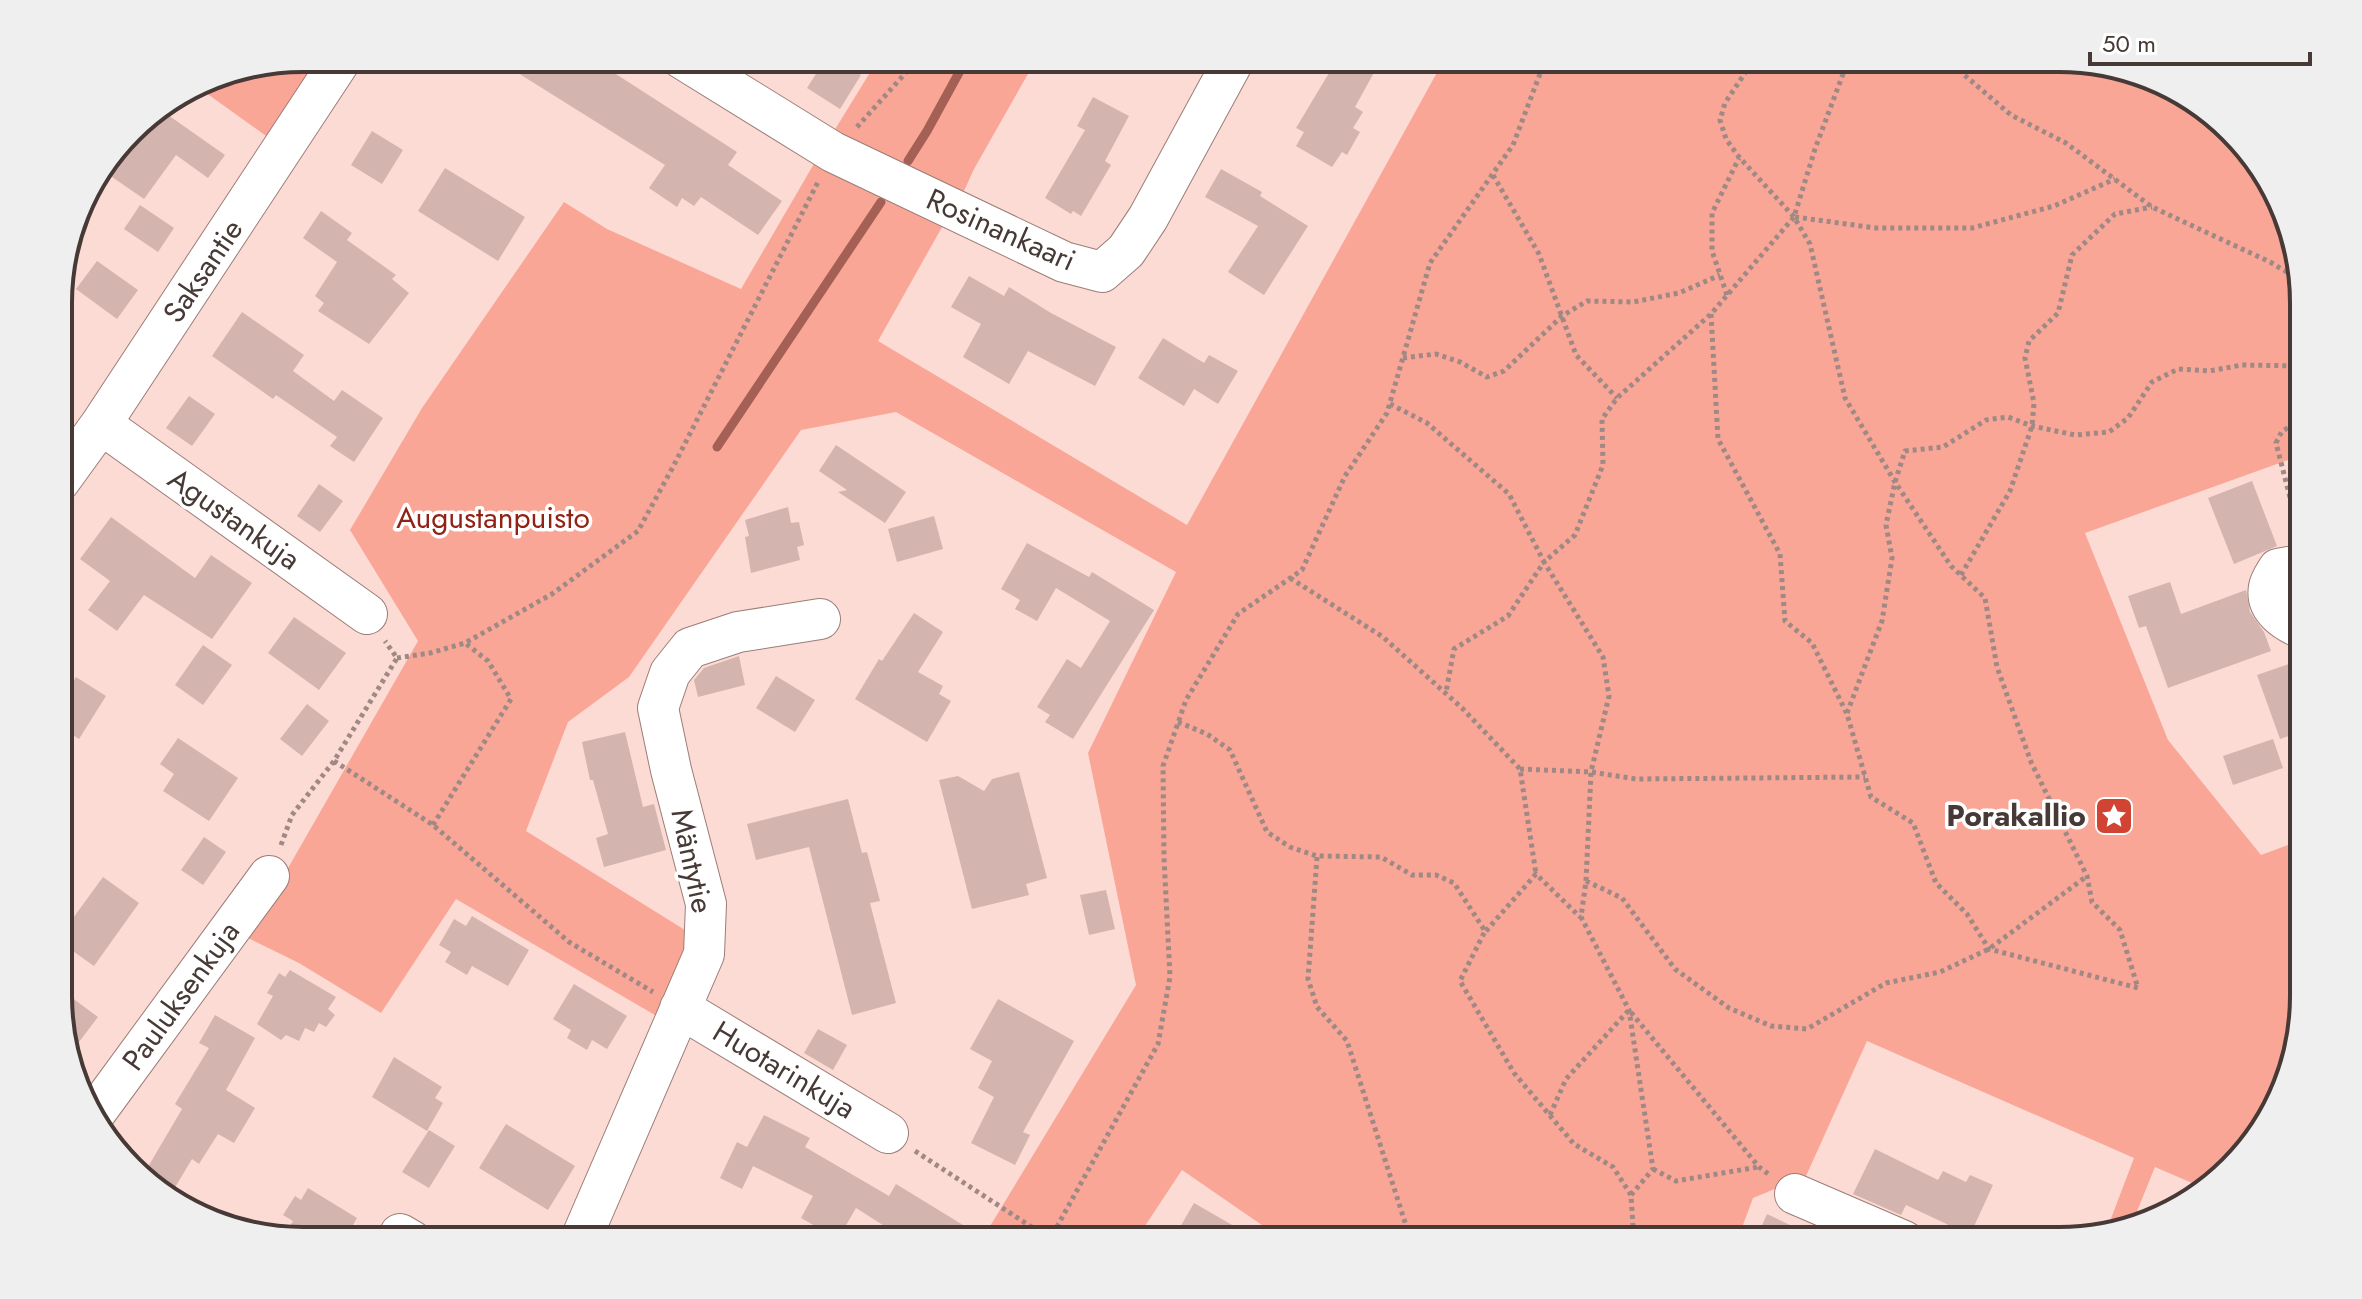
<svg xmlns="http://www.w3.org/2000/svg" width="2362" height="1299" viewBox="0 0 2362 1299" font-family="Jost,sans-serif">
<rect width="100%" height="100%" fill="#fddbd5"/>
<path fill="#f9a697" d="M 303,58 L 319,58 L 269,138 L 195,85 L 210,76 Z
M 879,58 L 1037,58 L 974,169 L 964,191 L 851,147 L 834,131 Z
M 1445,58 L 2059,58 L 2168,83 L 2262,167 L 2302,271 L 2302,455 L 2085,533 L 2168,740 L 2261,855 L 2304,839 L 2304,996 L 2279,1105 L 2210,1183 L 2199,1186 L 2155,1167 L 2133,1221 L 2107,1229 L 2134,1158 L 1867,1041 L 1806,1176 L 1753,1198 L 1737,1241 L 1285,1241 L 1182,1170 L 1135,1241 L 981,1241 L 1136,985 L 1088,753 L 1176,572 L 896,412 L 801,430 L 629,677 L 568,722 L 526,831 L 693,935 L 660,1018 L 456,899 L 381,1013 L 299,963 L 248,938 L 418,641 L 350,530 L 422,408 L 564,202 L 607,229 L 741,289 L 815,162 L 946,220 L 878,341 L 1187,525 Z"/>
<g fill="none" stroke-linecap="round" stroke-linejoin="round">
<path stroke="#a46055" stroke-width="9" d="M 908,161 L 927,131 L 967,58
M 717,447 L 881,202"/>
</g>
<path fill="#d4b4ae" d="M 494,58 L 591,58 L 737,152 L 728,165 L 782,201 L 758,235 L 701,197 L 694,206 L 682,198 L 677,207 L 649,188 L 665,165 Z
M 826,58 L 835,58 L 861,75 L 840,109 L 807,88 Z
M 1338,58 L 1382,58 L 1355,107 L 1363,112 L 1353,128 L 1360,132 L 1347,155 L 1342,152 L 1332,167 L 1296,146 L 1304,132 L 1296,128 Z
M 1093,97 L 1129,116 L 1105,161 L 1111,165 L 1081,216 L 1073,211 L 1071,214 L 1045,198 L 1085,130 L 1077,126 Z
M 158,108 L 225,155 L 208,178 L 176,155 L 144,199 L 102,170 L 141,119 Z
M 372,131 L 403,150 L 382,184 L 351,165 Z
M 445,168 L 525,217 L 498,261 L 418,211 Z
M 1221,169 L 1262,192 L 1260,196 L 1308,226 L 1264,295 L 1228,272 L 1258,226 L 1205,197 Z
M 140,205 L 174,228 L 158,252 L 124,229 Z
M 321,211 L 352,233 L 347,240 L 396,275 L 392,279 L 409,293 L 369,344 L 318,311 L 324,303 L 315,296 L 337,262 L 303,238 Z
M 97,261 L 138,290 L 117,319 L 76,289 Z
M 969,276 L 1004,296 L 1009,287 L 1051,313 L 1116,347 L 1095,386 L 1028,351 L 1009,384 L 963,357 L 981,324 L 951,307 Z
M 242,312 L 304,355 L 293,371 L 334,401 L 342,390 L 383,418 L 354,462 L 330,446 L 337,437 L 276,395 L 273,399 L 212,356 Z
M 1163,338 L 1204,363 L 1209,355 L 1238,371 L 1218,404 L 1194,389 L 1184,406 L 1138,378 Z
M 189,396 L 215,414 L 192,446 L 166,428 Z
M 836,445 L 906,492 L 885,523 L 838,492 L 847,490 L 819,471 Z
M 2252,481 L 2277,546 L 2234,564 L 2208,498 Z
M 319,484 L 343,501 L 320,532 L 297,516 Z
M 788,507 L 791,523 L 799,522 L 804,545 L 797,547 L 800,560 L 751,573 L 745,537 L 749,536 L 745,520 Z
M 934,516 L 943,549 L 897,562 L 888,529 Z
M 111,517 L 195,578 L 211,555 L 252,583 L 212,639 L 144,595 L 117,631 L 88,610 L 110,581 L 80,559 Z
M 1027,543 L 1089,577 L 1092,572 L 1154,610 L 1073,739 L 1045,722 L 1050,715 L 1037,707 L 1067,659 L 1081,668 L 1110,621 L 1056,588 L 1037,621 L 1015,609 L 1020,600 L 1001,589 Z
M 2170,582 L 2181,614 L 2246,590 L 2250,612 L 2264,632 L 2271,651 L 2168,688 L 2146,626 L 2139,628 L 2128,596 Z
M 914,613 L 943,632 L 918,672 L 943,686 L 939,694 L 951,701 L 927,742 L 855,699 L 879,659 L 882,661 Z
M 294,617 L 346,653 L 319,690 L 268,653 Z
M 203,645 L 232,665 L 203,705 L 175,685 Z
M 739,656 L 745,685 L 698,697 L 694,680 L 704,668 Z
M 2303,659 L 2303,731 L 2280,739 L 2257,675 Z
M 59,673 L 73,682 L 76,677 L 106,696 L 79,739 L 60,726 Z
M 776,676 L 815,700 L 795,732 L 756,708 Z
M 307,704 L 329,721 L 302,756 L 280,739 Z
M 625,732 L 643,807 L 654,804 L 666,850 L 604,867 L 596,838 L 608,834 L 593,780 L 590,780 L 582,742 Z
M 178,738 L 238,778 L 209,821 L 163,791 L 174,774 L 160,764 Z
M 2273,739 L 2283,768 L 2233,785 L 2223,756 Z
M 1019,772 L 1047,878 L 1026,884 L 1029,895 L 972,909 L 939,780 L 958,776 L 984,791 L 992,779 Z
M 848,799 L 862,853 L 867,852 L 880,901 L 870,903 L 896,1003 L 852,1015 L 809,847 L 756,860 L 747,824 Z
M 204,837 L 226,852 L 203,885 L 181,870 Z
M 103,877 L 139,903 L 94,966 L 60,942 L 60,936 Z
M 1106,890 L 1115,929 L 1089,935 L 1080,895 Z
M 472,916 L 529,950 L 508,986 L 472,966 L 467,975 L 445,962 L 451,952 L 439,945 L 454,919 L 466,926 Z
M 290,970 L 336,997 L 328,1009 L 335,1015 L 326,1027 L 319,1023 L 314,1032 L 305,1028 L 299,1041 L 286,1035 L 281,1040 L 257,1024 L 273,996 L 267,993 L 279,973 L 285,977 Z
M 574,984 L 627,1016 L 607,1049 L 592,1040 L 587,1050 L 567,1038 L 571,1030 L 553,1019 Z
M 60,989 L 98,1017 L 79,1042 L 60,1028 Z
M 998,999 L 1074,1041 L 1023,1132 L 1030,1135 L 1015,1165 L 971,1143 L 994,1097 L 978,1088 L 992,1061 L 970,1049 Z
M 215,1015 L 255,1038 L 226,1090 L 255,1108 L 234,1143 L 218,1134 L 199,1164 L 192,1159 L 174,1189 L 145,1172 L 182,1109 L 175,1104 L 209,1048 L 199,1043 Z
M 818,1029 L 847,1045 L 833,1070 L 804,1053 Z
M 394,1057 L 442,1087 L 435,1098 L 443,1103 L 427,1131 L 372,1097 Z
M 764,1115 L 810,1138 L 805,1147 L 889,1196 L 896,1184 L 963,1225 L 953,1241 L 908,1241 L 856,1208 L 838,1239 L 801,1218 L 813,1196 L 753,1166 L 742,1189 L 720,1178 L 737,1142 L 747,1147 Z
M 506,1124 L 575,1166 L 548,1210 L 479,1168 Z
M 429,1130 L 455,1146 L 429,1188 L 402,1172 Z
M 1875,1149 L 1938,1180 L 1943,1171 L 1966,1182 L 1970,1175 L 1993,1185 L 1970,1235 L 1906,1205 L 1901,1215 L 1853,1194 Z
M 308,1188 L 357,1218 L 349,1232 L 352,1234 L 347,1241 L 305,1241 L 287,1230 L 293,1221 L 283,1215 L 295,1196 L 301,1200 Z
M 1194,1203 L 1260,1241 L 1172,1241 Z
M 1767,1214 L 1823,1241 L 1755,1241 Z"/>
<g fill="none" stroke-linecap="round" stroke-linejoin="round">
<defs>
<path id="minor" d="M 681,58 L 833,152 L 1064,262 L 1102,272 L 1126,251 L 1148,218 L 1235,58
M 101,424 L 367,614
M 59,482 L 101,424 L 342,58
M 2303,569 L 2294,566 L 2278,569 C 2275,574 2270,581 2269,587 C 2265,609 2286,622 2303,629
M 680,1008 L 888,1133
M 93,1116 L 269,876
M 1795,1194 L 1904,1241
M 400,1234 L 412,1241
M 580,1241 L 704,954 L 706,904 L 671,770 L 658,708 L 670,673 L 690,648 L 738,632 L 820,619"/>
</defs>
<use href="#minor" stroke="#9b7d77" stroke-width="42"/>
<path stroke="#a08985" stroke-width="5" stroke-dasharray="4 4" stroke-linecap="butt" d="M 1825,58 L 1843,73
M 1938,58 L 1955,67 L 2011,115 L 2066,143 L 2152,207 L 2270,262 L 2302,281
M 857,127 L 910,68 L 916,58
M 1493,175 L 1539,254 L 1576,355 L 1617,398
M 1795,217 L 1876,228 L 1972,228 L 2054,206 L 2115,179
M 1727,295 L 1712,251 L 1712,213 L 1739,158
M 1711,314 L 1718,439 L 1780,554 L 1785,621 L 1812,643 L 1847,714 L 1871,797 L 1913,823 L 1936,883 L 1967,914 L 1989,949 L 2138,988 L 2120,930 L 2092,902 L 2087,876 L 2031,762 L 1997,667 L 1985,598 L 1951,566 L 1895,482 L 1845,398 L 1810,244 L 1794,217 L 1739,157 L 1726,139 L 1720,120 L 1725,103 L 1755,58
M 1403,358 L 1436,354 L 1460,362 L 1487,377 L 1504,371 L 1562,316 L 1587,301 L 1633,302 L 1679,293 L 1720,275
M 1390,404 L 1427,423 L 1509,494 L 1544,562 L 1508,616 L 1454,649 L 1446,692
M 59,527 L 68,515
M 2300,536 L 2276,443 L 2282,431 L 2302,421
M 1961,575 L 2010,491 L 2032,426 L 2034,403 L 2025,358 L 2029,341 L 2058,313 L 2072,255 L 2115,214 L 2152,207
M 1290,578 L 1383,637 L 1462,708 L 1520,769 L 1536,874
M 397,658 L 430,653 L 465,643 L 552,594 L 638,531 L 674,465 L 819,180
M 1847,713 L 1882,621 L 1892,558 L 1886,525 L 1895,482 L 1905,451 L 1943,447 L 1986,420 L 2008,417 L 2032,426 L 2075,435 L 2109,432 L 2128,418 L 2152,382 L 2178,369 L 2209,371 L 2242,365 L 2302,366
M 1178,722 L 1207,734 L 1230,750 L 1267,832 L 1290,847 L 1317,856 L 1381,857 L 1412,875 L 1436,875 L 1454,883 L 1485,931 L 1460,981 L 1514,1073 L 1574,1144 L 1613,1167 L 1631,1195 L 1634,1241
M 334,761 L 433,825 L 569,942 L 653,992
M 1520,769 L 1591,772 L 1636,779 L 1865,777
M 433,825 L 511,699 L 488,661 L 465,643
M 281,845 L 292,815 L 334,761 L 397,658 L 385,641
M 1317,857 L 1308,979 L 1317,1007 L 1347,1041 L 1411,1241
M 1586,881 L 1622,898 L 1675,969 L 1729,1008 L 1771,1026 L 1807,1029 L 1886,983 L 1940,972 L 1989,949 L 2087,876
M 1486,931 L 1536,874 L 1580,917
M 1550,1115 L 1566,1079 L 1629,1010 L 1759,1167 L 1771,1176
M 915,1151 L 1050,1239
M 1653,1169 L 1676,1181 L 1758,1167
M 1631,1195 L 1653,1169 L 1629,1010 L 1581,917 L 1586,881 L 1591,772 L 1609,696 L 1603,657 L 1544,562 L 1575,535 L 1603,465 L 1602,419 L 1617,398 L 1711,314 L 1794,217 L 1815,149 L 1849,58
M 1049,1241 L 1158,1044 L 1170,977 L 1164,858 L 1163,766 L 1186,700 L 1238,614 L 1302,570 L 1345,476 L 1387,413 L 1430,263 L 1513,145 L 1546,58"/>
<use href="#minor" stroke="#fff" stroke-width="40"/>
</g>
<defs>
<symbol id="sight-square" viewBox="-11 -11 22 22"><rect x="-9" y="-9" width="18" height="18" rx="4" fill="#d14433" stroke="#fff"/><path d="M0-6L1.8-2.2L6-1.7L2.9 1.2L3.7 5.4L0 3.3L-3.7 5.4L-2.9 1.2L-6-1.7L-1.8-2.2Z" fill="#fff"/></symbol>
</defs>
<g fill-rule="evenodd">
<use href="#sight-square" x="2092" y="794" width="44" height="44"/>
</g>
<g text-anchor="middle" stroke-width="7" stroke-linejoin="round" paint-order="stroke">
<g font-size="30" fill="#463936" stroke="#fff">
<text transform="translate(1001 230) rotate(24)" y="10">Rosinankaari</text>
<text transform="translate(203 271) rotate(-56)" y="10">Saksantie</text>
<text transform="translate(234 519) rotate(35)" y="10">Agustankuja</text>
<text transform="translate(692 861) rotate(78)" y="10">Mäntytie</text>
<text transform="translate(181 996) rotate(-54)" y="10">Pauluksenkuja</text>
<text transform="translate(784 1070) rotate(31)" y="10">Huotarinkuja</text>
</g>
<g font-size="30" fill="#912216" stroke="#fff">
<text x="493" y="528">Augustanpuisto</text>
</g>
<g font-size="30" font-weight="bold" fill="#463936" stroke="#fff" text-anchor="end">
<text x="2086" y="826">Porakallio</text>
</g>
</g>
<path d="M0 0H2362V1299H0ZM303 72H2059A231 231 0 0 1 2290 303V996A231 231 0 0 1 2059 1227H303A231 231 0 0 1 72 996V303A231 231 0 0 1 303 72Z" fill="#f0efef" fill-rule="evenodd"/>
<path fill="none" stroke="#463936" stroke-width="4" d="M303 72H2059A231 231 0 0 1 2290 303V996A231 231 0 0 1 2059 1227H303A231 231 0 0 1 72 996V303A231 231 0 0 1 303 72Z"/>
<path d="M2090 52v12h220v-12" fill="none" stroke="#463936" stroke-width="4"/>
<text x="2102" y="52" font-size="24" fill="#463936" stroke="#ffffff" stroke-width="6" paint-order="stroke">50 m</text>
</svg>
